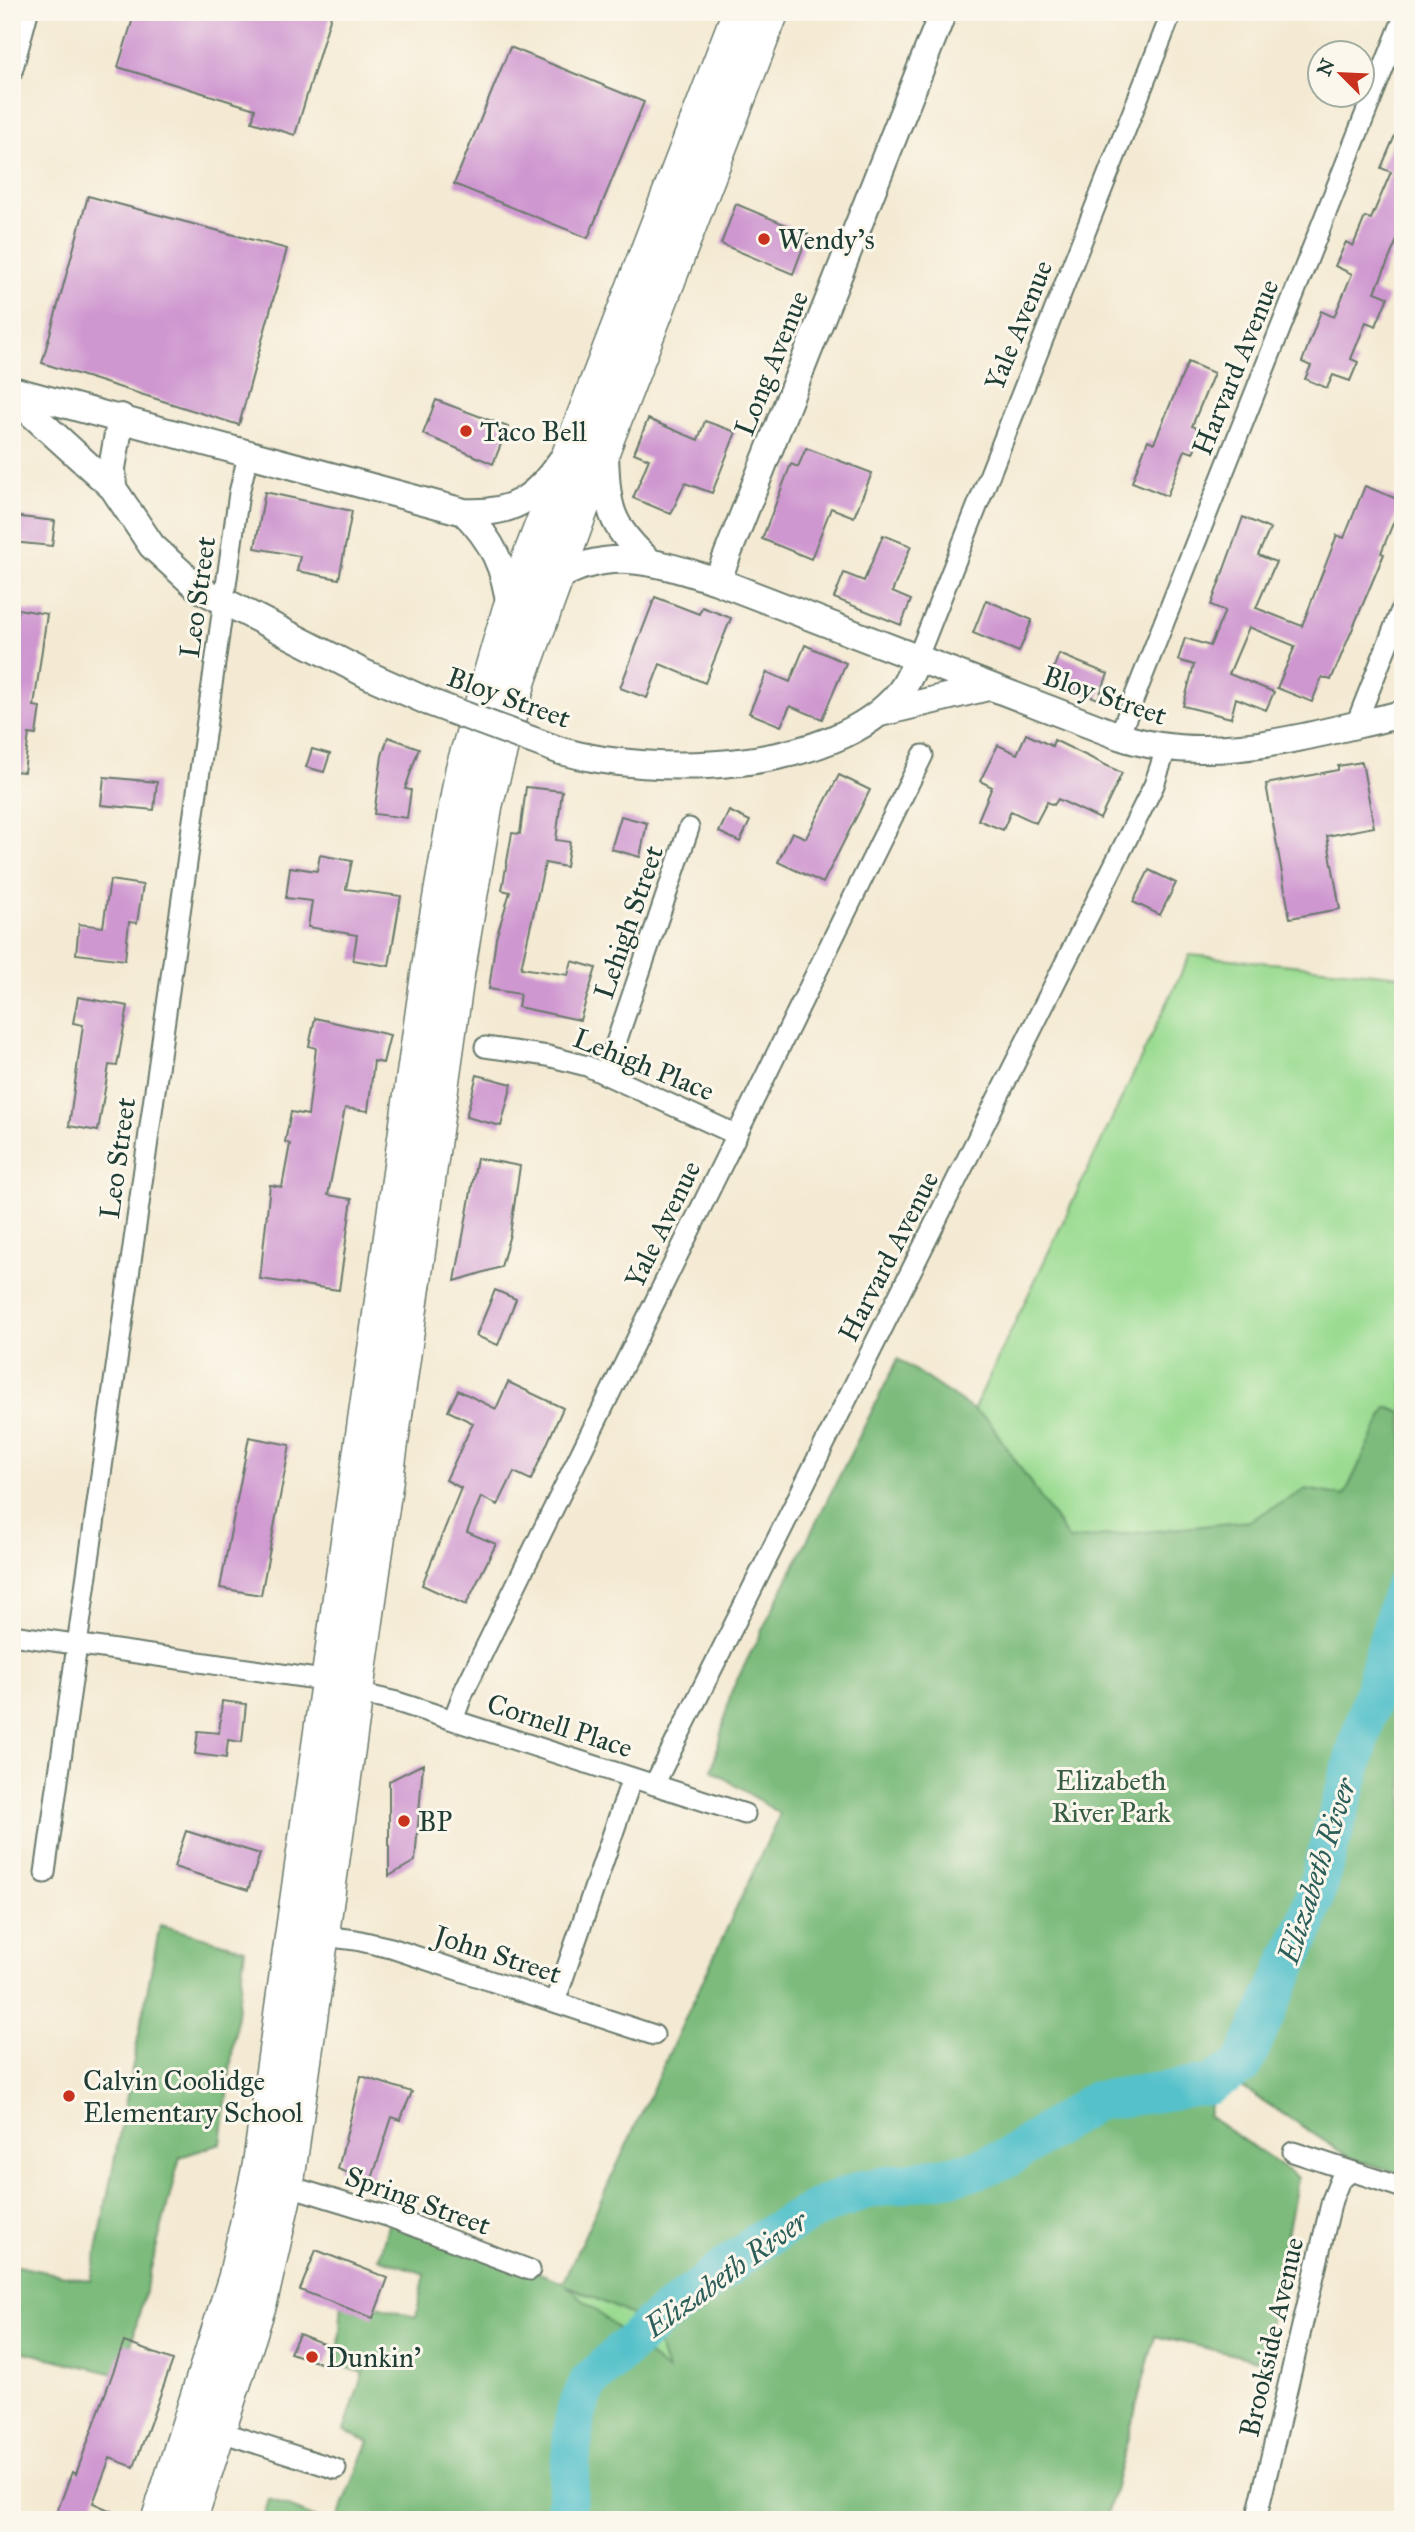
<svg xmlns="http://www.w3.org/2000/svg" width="1415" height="2532" viewBox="0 0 1415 2532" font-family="'IM FELL Great Primer',serif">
<rect width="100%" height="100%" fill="#fbf7ec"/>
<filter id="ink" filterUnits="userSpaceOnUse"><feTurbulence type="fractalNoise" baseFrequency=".0143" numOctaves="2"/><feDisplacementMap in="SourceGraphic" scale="14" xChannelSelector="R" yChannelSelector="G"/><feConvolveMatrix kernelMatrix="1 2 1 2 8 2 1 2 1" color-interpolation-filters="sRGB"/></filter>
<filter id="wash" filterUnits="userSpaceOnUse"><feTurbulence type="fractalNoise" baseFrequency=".00686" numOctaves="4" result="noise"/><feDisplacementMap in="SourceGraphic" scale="28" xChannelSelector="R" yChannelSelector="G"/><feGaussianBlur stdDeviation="1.57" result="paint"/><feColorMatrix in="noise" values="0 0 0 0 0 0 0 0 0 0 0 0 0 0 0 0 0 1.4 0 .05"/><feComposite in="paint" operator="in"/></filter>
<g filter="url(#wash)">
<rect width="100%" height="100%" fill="#f4ead3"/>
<path fill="#9adb91" stroke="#5c8c62" stroke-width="2" d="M 1190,955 L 1403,976 L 1403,2175 L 1349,2157 L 1216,2070 L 1208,2116 L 1298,2178 L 1262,2361 L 1155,2336 L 1106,2520 L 338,2520 L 563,2283 L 781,1814 Z"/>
<path fill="#7bbb7b" stroke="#4d7c58" stroke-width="2" fill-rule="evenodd" d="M 898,1359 L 988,1420 L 1069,1540 L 1249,1521 L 1306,1489 L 1344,1496 L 1387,1407 L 1403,1413 L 1403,2175 L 1349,2157 L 1216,2070 L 1208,2116 L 1298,2178 L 1262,2361 L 1155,2336 L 1106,2520 L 337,2520 L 369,2441 L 344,2431 L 363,2373 L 338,2365 L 342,2296 L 416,2317 L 425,2274 L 379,2258 L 390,2217 L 563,2282 L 780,1814 L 712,1770 L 731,1692 ZM 566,2285 L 652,2324 L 667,2371 Z
M 160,1925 L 245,1949 L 221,2144 L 180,2157 L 123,2376 L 12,2349 L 12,2265 L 91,2281 Z
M 269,2499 L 321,2520 L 263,2520 Z"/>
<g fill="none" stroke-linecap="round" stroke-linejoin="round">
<path stroke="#54c1ca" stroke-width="40" d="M 565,2520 L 575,2414 L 589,2382 L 652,2324 L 766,2237 L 816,2209 L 863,2190 L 969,2172 L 1007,2158 L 1095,2101 L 1209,2085 L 1242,2066 L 1307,1923 L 1403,1589"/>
</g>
<g id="blocks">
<path fill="#cf97d0" d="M 135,12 L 332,12 L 295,135 L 252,122 L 255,109 L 118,67 Z
M 510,47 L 644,102 L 588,238 L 454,184 Z
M 1403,117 L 1403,226 L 1375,292 L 1388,297 L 1376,326 L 1366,322 L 1351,359 L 1358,362 L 1350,381 L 1333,375 L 1327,388 L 1305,379 L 1311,366 L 1302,362 L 1321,311 L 1334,317 L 1352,274 L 1335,266 L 1346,242 L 1353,246 L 1365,217 L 1371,219 L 1391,172 L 1381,168 Z
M 88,196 L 287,249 L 239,425 L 42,363 Z
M 736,204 L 808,234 L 793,274 L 721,244 Z
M 1188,362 L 1214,373 L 1192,426 L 1202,430 L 1193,453 L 1185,450 L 1167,496 L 1132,482 L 1148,440 L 1154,443 Z
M 436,400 L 508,427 L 493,464 L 423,434 Z
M 648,419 L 698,440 L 705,421 L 736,432 L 712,493 L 685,483 L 671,514 L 633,498 L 649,459 L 634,453 Z
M 806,448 L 872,473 L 854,517 L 831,508 L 811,559 L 762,539 L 791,464 L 798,467 Z
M 1365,486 L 1402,501 L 1381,553 L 1384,554 L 1331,680 L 1322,677 L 1312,702 L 1277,688 L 1295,646 L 1249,627 L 1229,674 L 1274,692 L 1266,710 L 1236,698 L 1231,718 L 1183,706 L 1194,665 L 1178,660 L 1185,638 L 1210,646 L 1225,611 L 1211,605 L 1243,517 L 1270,529 L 1258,555 L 1276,562 L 1256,608 L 1302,626 L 1337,535 L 1344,538 Z
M 265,492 L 352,511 L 339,579 L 297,571 L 300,556 L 255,548 Z
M 12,516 L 55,521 L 52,546 L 12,542 Z
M 883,535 L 911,546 L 892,592 L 911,600 L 901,625 L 834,598 L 844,573 L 864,581 Z
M 655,597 L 699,614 L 702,607 L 731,618 L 705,683 L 660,664 L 647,698 L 620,688 Z
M 986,600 L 1032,620 L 1019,652 L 973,633 Z
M 18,609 L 47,614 L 34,706 L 40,707 L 36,735 L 29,734 L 24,772 L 12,771 L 12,646 Z
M 805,645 L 846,663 L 822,719 L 790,706 L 781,726 L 749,713 L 767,672 L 790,682 Z
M 1059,654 L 1108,674 L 1098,699 L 1049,680 Z
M 1026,734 L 1052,746 L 1054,740 L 1122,773 L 1100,819 L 1058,799 L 1054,805 L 1047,802 L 1036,823 L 1011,811 L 1003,830 L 978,820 L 992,787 L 980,781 L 998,745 L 1017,754 Z
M 388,737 L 419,748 L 405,789 L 411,790 L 407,818 L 374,814 L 382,756 Z
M 312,749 L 330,754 L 324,772 L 306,767 Z
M 1362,762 L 1374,827 L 1327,836 L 1340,909 L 1290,918 L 1266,784 L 1338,770 L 1338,766 Z
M 839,775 L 870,790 L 823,883 L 778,862 L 792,832 L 806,838 Z
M 104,777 L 157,782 L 154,810 L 101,805 Z
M 526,787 L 562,791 L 556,840 L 570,842 L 566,867 L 545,863 L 521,968 L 568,975 L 572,961 L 596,968 L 580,1020 L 518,1007 L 520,994 L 489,989 L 496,938 L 510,892 L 502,890 L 512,833 L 520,834 Z
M 729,811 L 750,821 L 740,842 L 719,832 Z
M 621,816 L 647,823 L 640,857 L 611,849 Z
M 320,855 L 352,861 L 346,889 L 401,896 L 389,966 L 353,960 L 357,935 L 308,927 L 312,901 L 286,898 L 290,867 L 317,871 Z
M 1149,870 L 1176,883 L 1160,915 L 1133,902 Z
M 110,880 L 143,885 L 137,923 L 129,922 L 125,960 L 76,954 L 79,924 L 103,927 Z
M 78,997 L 128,1006 L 117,1066 L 109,1065 L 98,1131 L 69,1126 L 83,1025 L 73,1023 Z
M 315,1018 L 390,1035 L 383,1063 L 374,1061 L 368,1111 L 345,1108 L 328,1195 L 352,1199 L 339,1290 L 260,1279 L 270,1185 L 282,1187 L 290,1144 L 285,1142 L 291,1112 L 308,1115 L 316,1048 L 309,1046 Z
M 477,1075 L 512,1084 L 501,1126 L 466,1117 Z
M 477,1158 L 520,1166 L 510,1234 L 501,1267 L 455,1281 Z
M 495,1290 L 516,1299 L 498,1345 L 476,1336 Z
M 508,1382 L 563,1408 L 531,1480 L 514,1472 L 498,1505 L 481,1497 L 467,1532 L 496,1544 L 466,1605 L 422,1585 L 461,1488 L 446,1480 L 473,1423 L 448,1411 L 458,1390 L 496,1409 Z
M 249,1437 L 290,1445 L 261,1595 L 220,1588 Z
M 222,1701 L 246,1704 L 242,1742 L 228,1740 L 226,1758 L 195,1754 L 198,1731 L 219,1733 Z
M 423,1764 L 415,1861 L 389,1876 L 389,1781 Z
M 186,1831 L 260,1854 L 248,1890 L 174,1867 Z
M 361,2076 L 412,2092 L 400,2120 L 392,2117 L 371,2182 L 338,2169 Z
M 316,2250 L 388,2278 L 373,2318 L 300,2290 Z
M 299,2334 L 332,2347 L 326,2365 L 290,2353 Z
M 124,2342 L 173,2360 L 134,2467 L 110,2458 L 93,2503 L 132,2520 L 54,2520 L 72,2472 L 76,2474 Z"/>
</g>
</g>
<g filter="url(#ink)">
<use href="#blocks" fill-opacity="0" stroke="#6a7a6c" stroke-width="2"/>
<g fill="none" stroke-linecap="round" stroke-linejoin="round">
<defs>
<path id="street" d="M 12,72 L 28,12
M 917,659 L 1172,12
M 1356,724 L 1403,605
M 1119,736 L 1403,19
M 485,1047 L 548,1056 L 587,1066 L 737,1135
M 606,1072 L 689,828
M 12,1635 L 330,1681
M 357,1693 L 397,1702 L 745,1814
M 453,1720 L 464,1691 L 923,755
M 654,1785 L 1154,785 L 1166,749
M 45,1873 L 239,493 L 249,452
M 323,1936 L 356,1940 L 391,1948 L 654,2035
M 555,2002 L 632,1778
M 1293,2152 L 1403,2188
M 286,2185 L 390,2217 L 530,2270
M 218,2431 L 336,2469
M 1256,2520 L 1332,2200 L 1340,2180 L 1350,2173"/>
<path id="secondary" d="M 12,390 L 464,512 C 511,515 535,499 561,461
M 12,396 L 113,488 L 152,546 L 198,588 L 366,674 L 429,702
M 605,455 C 607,506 609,526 649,561
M 113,488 L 112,468 L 121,417
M 464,512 C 493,541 505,568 510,608
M 552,581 C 608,544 658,563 717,581 L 1119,736 C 1211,768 1311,734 1403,714
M 717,581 L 943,12
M 880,713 L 988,687
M 561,751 C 654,777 834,774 900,692 C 908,682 912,671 917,659"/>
<path id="highway" d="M 159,2520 L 236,2278 L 260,2167 L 434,936 L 463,770 L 510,610 L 740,12
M 189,2520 L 260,2300 L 286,2185 L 457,971 L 485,804 L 519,678 L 604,445 L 771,12"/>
</defs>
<use href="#street" stroke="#6a7a6c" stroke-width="23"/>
<use href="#secondary" stroke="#6a7a6c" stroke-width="30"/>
<use href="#highway" stroke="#6a7a6c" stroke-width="38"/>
<use href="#street" stroke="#fff" stroke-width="19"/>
<use href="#secondary" stroke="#fff" stroke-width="26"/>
<use href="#highway" stroke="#fff" stroke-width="35"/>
<defs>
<path id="secondary-bridge" d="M 429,702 L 561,751"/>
</defs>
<use href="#secondary-bridge" stroke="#6a7a6c" stroke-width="30" stroke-linecap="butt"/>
<use href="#secondary-bridge" stroke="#fff" stroke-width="26"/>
</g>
</g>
<g fill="#c8321e" stroke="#fbf7ec" stroke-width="2.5">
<circle cx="764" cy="239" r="7"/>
<circle cx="466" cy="431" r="7"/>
<circle cx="404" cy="1821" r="7"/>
<circle cx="69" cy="2096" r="7"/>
<circle cx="312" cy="2357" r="7"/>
</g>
<g text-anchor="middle" stroke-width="6" stroke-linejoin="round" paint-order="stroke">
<g font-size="28" fill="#1f3d34" stroke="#fbf7ec" text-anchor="start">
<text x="778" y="249">Wendy's</text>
<text x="480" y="441">Taco Bell</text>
<text x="418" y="1831">BP</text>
<text x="83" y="2090">Calvin Coolidge<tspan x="83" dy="32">Elementary School</tspan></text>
<text x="326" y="2367">Dunkin'</text>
</g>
<g font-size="28" fill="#1f3d34" stroke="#fbf7ec">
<text transform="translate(1018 325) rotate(-68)" y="10">Yale Avenue</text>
<text transform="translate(771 363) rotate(-68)" y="10">Long Avenue</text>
<text transform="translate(1235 367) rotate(-68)" y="10">Harvard Avenue</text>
<text transform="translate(197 597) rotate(-82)" y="10">Leo Street</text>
<text transform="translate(1105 695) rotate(19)" y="10">Bloy Street</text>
<text transform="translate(509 697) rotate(20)" y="10">Bloy Street</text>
<text transform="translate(628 922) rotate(-71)" y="10">Lehigh Street</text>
<text transform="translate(644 1064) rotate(22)" y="10">Lehigh Place</text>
<text transform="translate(117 1158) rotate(-82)" y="10">Leo Street</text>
<text transform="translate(662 1224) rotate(-64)" y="10">Yale Avenue</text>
<text transform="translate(888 1256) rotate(-63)" y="10">Harvard Avenue</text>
<text transform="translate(560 1725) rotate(18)" y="10">Cornell Place</text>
<text transform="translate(498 1954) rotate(18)" y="10">John Street</text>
<text transform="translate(418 2200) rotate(20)" y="10">Spring Street</text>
<text transform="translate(1271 2337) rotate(-77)" y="10">Brookside Avenue</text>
</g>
<g font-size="28" fill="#385d47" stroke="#fbf7ec">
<text x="1111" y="1790">Elizabeth<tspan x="1111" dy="32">River Park</tspan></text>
</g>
<g font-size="30" font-style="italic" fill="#2c5e5a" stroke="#fbf7ec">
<text transform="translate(1317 1871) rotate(-72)" y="10">Elizabeth River</text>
<text transform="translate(726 2274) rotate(-36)" y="10">Elizabeth River</text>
</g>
</g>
<rect width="1415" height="2532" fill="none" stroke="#fbf7ec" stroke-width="42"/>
<g transform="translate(1341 74) rotate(294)"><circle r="33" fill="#fbf7ec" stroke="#a3ada2" stroke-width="2"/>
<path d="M0-5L12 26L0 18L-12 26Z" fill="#c8321e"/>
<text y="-10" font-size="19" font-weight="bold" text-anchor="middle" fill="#1f3d34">N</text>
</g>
</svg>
